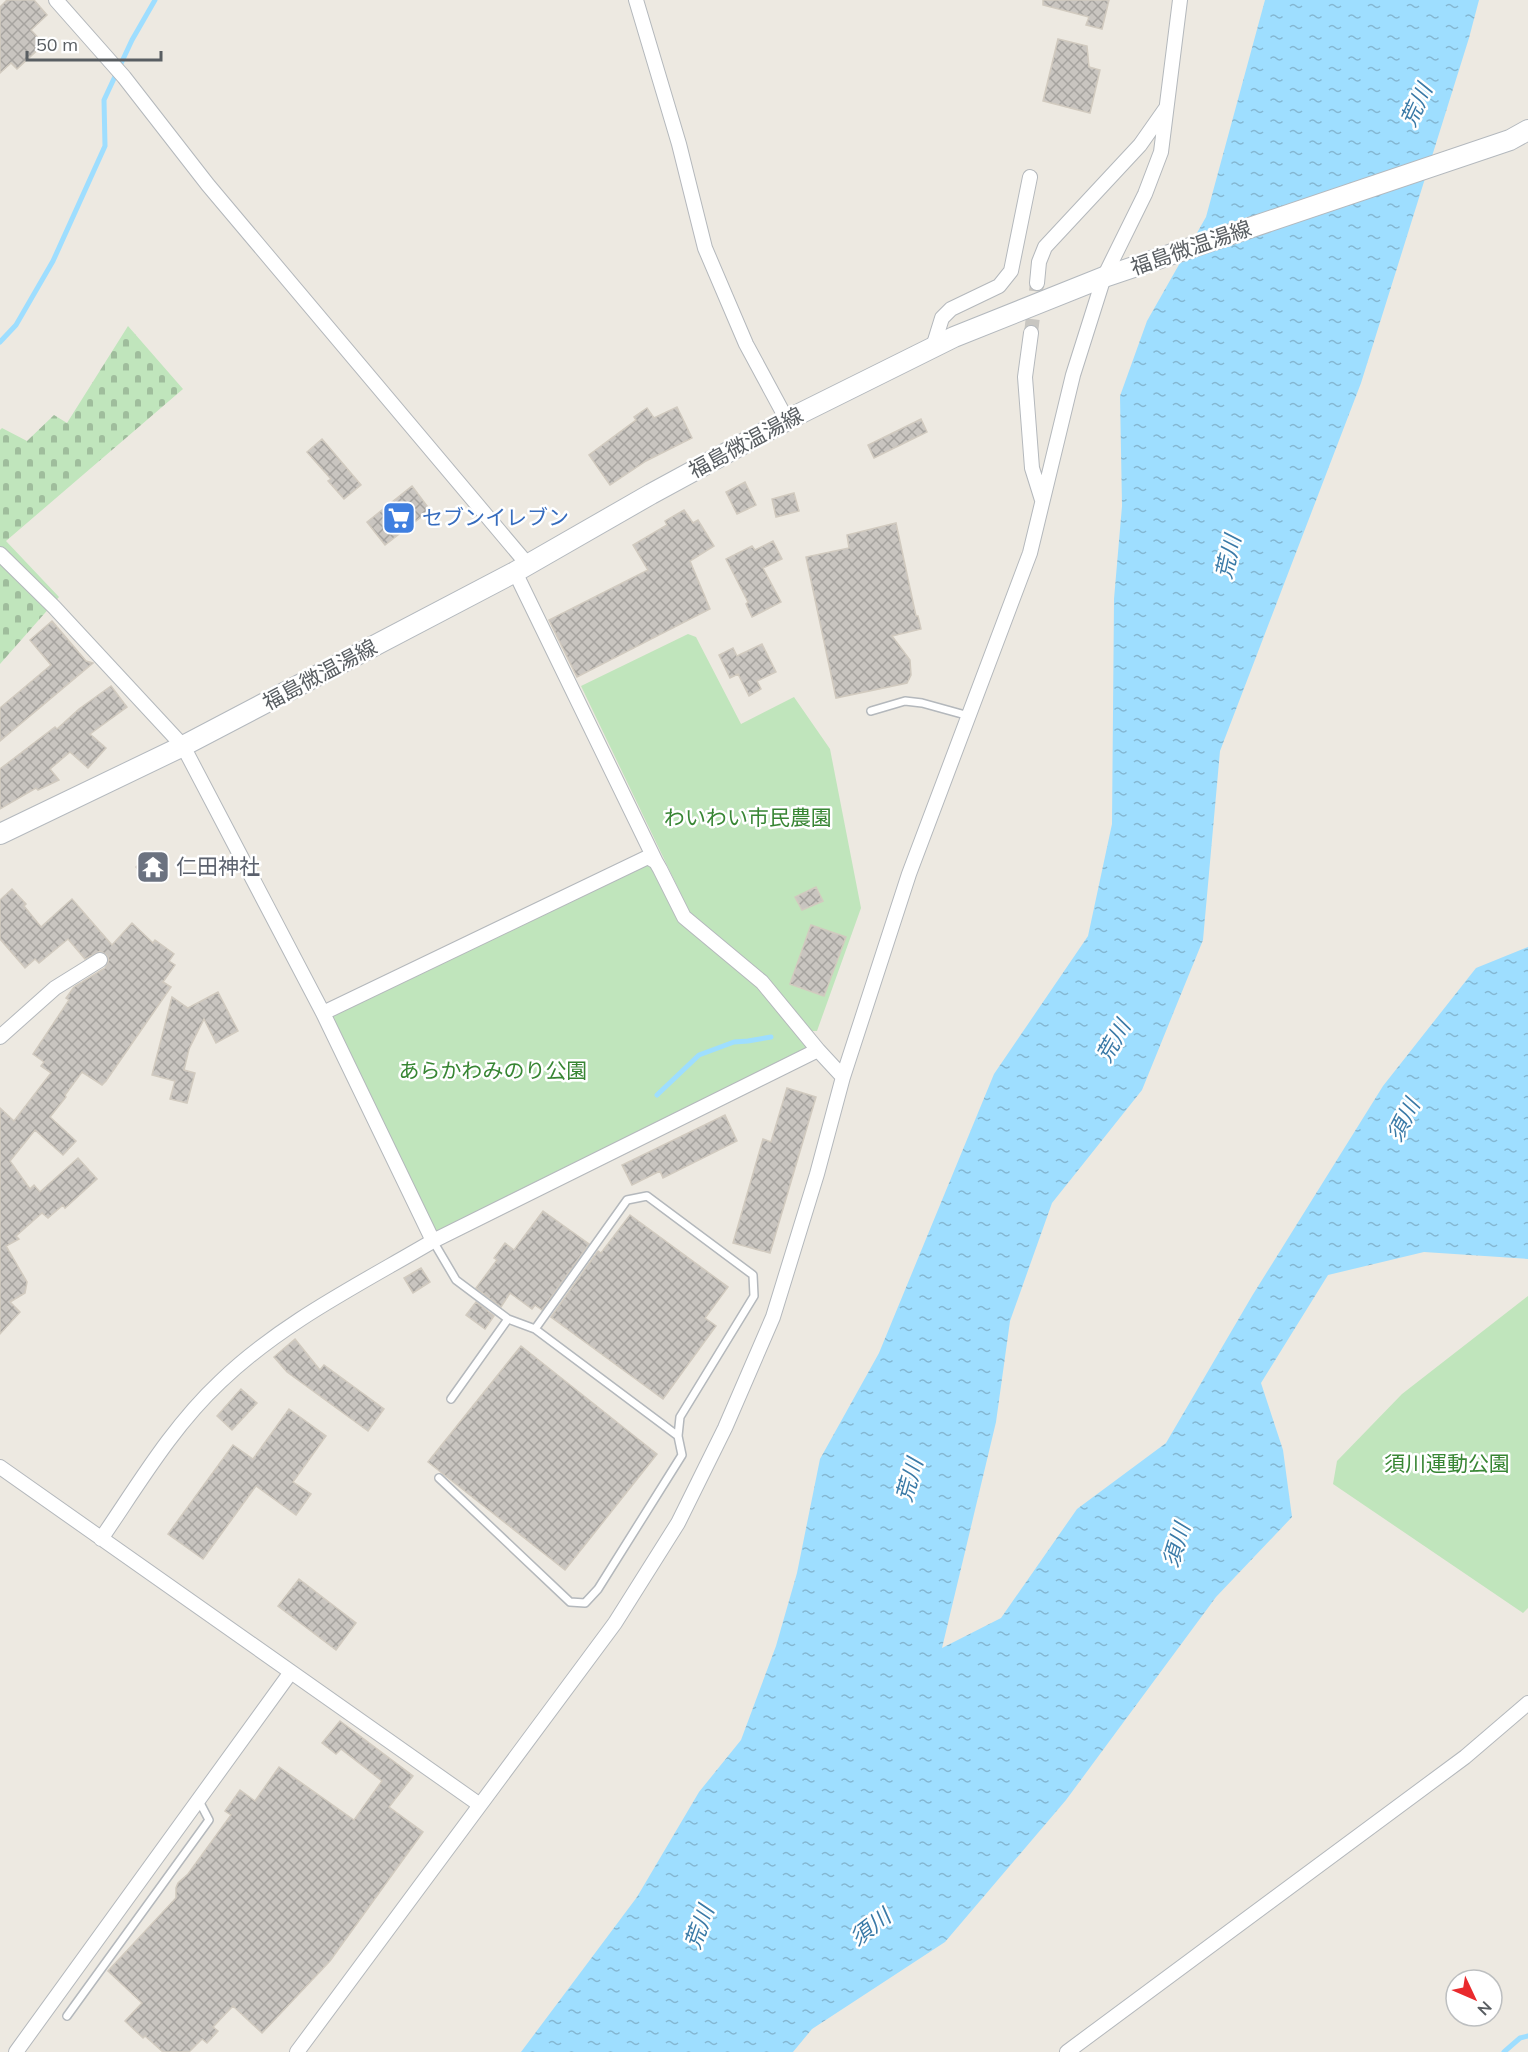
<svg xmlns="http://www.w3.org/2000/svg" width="1528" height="2052" viewBox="0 0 1528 2052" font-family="Mulish,'Noto Sans JP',sans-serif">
<defs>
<pattern id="cemetery-stones" width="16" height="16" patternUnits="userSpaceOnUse" patternTransform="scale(1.5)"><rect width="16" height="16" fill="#c0e5bc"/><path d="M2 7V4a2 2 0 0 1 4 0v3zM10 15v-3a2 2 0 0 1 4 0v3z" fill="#9fbd9c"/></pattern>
<pattern id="water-ripples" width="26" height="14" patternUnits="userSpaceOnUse" patternTransform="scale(1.5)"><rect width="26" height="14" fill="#9edeff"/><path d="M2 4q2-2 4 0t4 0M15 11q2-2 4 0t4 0" fill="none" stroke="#84b7d2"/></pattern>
<pattern id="building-cross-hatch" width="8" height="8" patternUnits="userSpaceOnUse" patternTransform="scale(1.5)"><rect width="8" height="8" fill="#c9c5c0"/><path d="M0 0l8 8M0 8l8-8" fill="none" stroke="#a6a39f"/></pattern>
</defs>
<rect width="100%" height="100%" fill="#ede9e1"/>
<path fill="#c0e5bc" d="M 688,634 L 696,637 L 741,724 L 794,697 L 830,749 L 861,908 L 817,1031 L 810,1031 L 767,977 L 690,913 L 581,686 Z
M 648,863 L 653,866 L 682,924 L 756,983 L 810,1048 L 434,1235 L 328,1016 Z
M 1528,1296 L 1528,1608 L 1523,1613 L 1333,1484 L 1337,1461 L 1402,1394 Z"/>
<path fill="url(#cemetery-stones)" d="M 128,326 L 183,389 L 6,541 L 59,597 L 0,664 L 0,430 L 2,428 L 27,441 L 54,415 L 67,423 Z"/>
<path fill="url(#water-ripples)" d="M 1265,0 L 1479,0 L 1469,38 L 1361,383 L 1220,751 L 1203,940 L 1142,1090 L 1052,1203 L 1010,1321 L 996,1422 L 942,1648 L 1001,1618 L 1077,1509 L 1166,1443 L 1252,1296 L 1383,1086 L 1476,968 L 1528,947 L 1528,1259 L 1424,1252 L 1328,1275 L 1261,1383 L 1283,1450 L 1292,1517 L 1216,1597 L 1066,1800 L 945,1942 L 812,2029 L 793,2052 L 521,2052 L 637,1897 L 699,1792 L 741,1740 L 776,1646 L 797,1573 L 820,1459 L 879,1353 L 994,1074 L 1088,936 L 1112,824 L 1114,599 L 1122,506 L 1120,396 L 1147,321 L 1206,217 Z"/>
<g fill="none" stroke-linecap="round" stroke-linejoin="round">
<path stroke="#9edeff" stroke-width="5" d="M 0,342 L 16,325 L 53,261 L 105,146 L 104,100 L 132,40 L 155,0
M 657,1095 L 699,1055 L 734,1042 L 748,1041 L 771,1037
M 1504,2052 L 1520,2038 L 1528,2036"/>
</g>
<path fill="url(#building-cross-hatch)" stroke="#d1cabf" stroke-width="1.5" d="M 7,0 L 34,0 L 47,15 L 31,30 L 44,44 L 17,69 L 11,63 L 0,73 L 0,7 Z
M 1043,0 L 1109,0 L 1102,29 L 1086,25 L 1089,17 L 1043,5 Z
M 1058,39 L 1087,46 L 1089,67 L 1100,70 L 1090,113 L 1043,101 Z
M 677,407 L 692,438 L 646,461 L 610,485 L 589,455 L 636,420 L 634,417 L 647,408 L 654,418 Z
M 921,419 L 927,432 L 874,458 L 868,445 Z
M 322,439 L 361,485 L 344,499 L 328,481 L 331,479 L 307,452 Z
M 745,482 L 756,505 L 737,514 L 726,492 Z
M 412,486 L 430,510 L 385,545 L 367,522 Z
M 794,493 L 799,511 L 776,517 L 772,499 Z
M 684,510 L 693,523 L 698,520 L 714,546 L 690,561 L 710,609 L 577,677 L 549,620 L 648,570 L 633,545 L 667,525 L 665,521 Z
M 896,523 L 916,616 L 918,616 L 921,629 L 892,636 L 910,660 L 911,675 L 907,683 L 836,698 L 806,557 L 849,548 L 847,535 Z
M 773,541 L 782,559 L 763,568 L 781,602 L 752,617 L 746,604 L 748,602 L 726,559 L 752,546 L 755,550 Z
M 52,621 L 86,661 L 93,663 L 0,741 L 0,708 L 51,665 L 30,640 Z
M 762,644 L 776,672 L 757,681 L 761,689 L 749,696 L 738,674 L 730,678 L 719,655 L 733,648 L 737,656 Z
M 111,686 L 127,707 L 90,734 L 106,748 L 88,768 L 70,752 L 50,769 L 59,780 L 38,790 L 36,788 L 0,809 L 0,769 L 55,727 L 57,729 L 79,709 Z
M 153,851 L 166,864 L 149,881 L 136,867 Z
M 816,887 L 823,901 L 802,910 L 795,897 Z
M 12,889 L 26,904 L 24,906 L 41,927 L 72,899 L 112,945 L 132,923 L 153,943 L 155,940 L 174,954 L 169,961 L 175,965 L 163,982 L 171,987 L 106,1081 L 102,1085 L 82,1072 L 65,1095 L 66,1097 L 50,1117 L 76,1141 L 63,1155 L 35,1130 L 10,1161 L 30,1189 L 34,1185 L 40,1192 L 78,1158 L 97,1179 L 65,1208 L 63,1205 L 48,1218 L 42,1213 L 16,1236 L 19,1239 L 6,1246 L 27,1282 L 25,1293 L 10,1302 L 20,1312 L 0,1334 L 0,1108 L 14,1121 L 51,1073 L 41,1066 L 44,1062 L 33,1054 L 69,1000 L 66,998 L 74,987 L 105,968 L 109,960 L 107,955 L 100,951 L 85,959 L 68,939 L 39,963 L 35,959 L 25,968 L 0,939 L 0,900 Z
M 811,925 L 846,937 L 824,996 L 790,984 Z
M 218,992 L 238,1031 L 216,1043 L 204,1019 L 189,1049 L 184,1070 L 195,1073 L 187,1103 L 170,1099 L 175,1081 L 152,1075 L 172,997 L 188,1008 Z
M 787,1088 L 816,1097 L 770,1253 L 733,1243 L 763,1139 L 771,1142 Z
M 725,1115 L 737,1141 L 663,1178 L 660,1171 L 632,1185 L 622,1165 Z
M 543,1211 L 589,1244 L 542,1310 L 535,1305 L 532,1309 L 510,1293 L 501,1307 L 476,1288 L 497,1260 L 494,1258 L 505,1243 L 514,1250 Z
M 630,1215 L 728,1287 L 705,1318 L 716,1326 L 663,1399 L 551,1317 L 598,1251 L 601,1253 Z
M 421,1268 L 430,1282 L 413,1293 L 404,1278 Z
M 476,1302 L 494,1316 L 485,1329 L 466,1315 Z
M 295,1339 L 320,1370 L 324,1365 L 384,1409 L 368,1431 L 287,1372 L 274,1357 Z
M 521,1346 L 657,1454 L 565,1570 L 428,1462 Z
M 241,1389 L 257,1403 L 232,1430 L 217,1416 Z
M 289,1409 L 326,1436 L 293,1482 L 311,1494 L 296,1515 L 256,1486 L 203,1559 L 168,1534 L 233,1445 L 253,1459 Z
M 299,1579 L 356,1623 L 336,1650 L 278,1606 Z
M 340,1721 L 413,1776 L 389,1807 L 423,1832 L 330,1961 L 262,2033 L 233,2006 L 213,2027 L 218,2031 L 207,2043 L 202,2039 L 189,2052 L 163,2052 L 145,2036 L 143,2038 L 125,2021 L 142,2003 L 108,1971 L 176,1898 L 176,1888 L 178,1883 L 188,1874 L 231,1815 L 225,1811 L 240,1790 L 255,1801 L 279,1767 L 354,1820 L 382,1781 L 341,1749 L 336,1754 L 322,1743 Z"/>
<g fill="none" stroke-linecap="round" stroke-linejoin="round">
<path stroke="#c8c6c1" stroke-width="14" stroke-dasharray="14 7" stroke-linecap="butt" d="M 1031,333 L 1037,283"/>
<defs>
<path id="service" d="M 871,711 L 905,701 L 922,703 L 969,716
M 433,1241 L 456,1280 L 508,1319 L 535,1329 L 678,1436
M 451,1399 L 508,1319
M 439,1478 L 570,1602 L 585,1603 L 598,1589 L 682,1455 L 678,1436 L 680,1417 L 754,1296 L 753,1275 L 647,1196 L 627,1200 L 535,1329
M 67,2016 L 209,1820 L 198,1799"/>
<path id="minor" d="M 56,0 L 124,77 L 208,185 L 528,565
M 636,0 L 679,144 L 705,248 L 746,344 L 787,420
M 1037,283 L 1039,262 L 1045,247 L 1140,145 L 1166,108
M 1031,333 L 1025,377 L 1032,468 L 1042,500
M 933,347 L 942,318 L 951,309 L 999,286 L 1011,271 L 1030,177
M 0,554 L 54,607 L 183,746 L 323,1013 L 433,1241 L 818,1050 L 843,1077
M 515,572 L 656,862
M 323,1013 L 648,857 L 656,862 L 660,869 L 684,917 L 762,982 L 818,1050
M 0,1037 L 55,988 L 100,960
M 0,1467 L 480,1805
M 101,1539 C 138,1485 172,1427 220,1382 C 281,1323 360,1284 433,1241
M 16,2052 L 291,1672
M 297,2052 L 615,1623 L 678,1523 L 725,1428 L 773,1317 L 817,1174 L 843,1077 L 909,874 L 1030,553 L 1073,375 L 1104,277 L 1145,194 L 1161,152 L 1180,0
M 1067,2052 L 1465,1757 L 1528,1703"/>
<path id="secondary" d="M 0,834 L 183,746 L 515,572 L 651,494 L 787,420 L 954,337 L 1104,277 L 1510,140 L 1528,130"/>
</defs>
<use href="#service" stroke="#b4b8bc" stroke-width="10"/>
<use href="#minor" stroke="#b4b8bc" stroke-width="16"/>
<use href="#secondary" stroke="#b4b9be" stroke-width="22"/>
<use href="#service" stroke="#fff" stroke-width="7"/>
<use href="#minor" stroke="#fff" stroke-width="14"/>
<use href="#secondary" stroke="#fff" stroke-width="20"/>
</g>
<defs>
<symbol id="supermarket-square" viewBox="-11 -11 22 22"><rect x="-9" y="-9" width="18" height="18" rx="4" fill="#3f7fe0" stroke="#fff"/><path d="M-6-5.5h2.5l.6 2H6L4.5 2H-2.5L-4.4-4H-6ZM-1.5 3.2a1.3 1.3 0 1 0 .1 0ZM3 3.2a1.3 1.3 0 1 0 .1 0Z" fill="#fff"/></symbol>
<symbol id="temple-square" viewBox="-11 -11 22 22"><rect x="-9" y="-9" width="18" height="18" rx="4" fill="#6b7280" stroke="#fff"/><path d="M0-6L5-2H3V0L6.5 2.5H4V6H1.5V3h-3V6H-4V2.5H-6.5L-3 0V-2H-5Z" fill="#fff"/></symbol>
</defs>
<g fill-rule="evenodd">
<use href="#supermarket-square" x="380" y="499" width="38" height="38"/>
<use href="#temple-square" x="134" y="848" width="38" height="38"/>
</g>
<g text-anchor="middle" stroke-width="5" stroke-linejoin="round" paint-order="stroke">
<g font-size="21" fill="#595e62" stroke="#fff">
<text transform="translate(1191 248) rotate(-19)" y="7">福島微温湯線</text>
<text transform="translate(746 443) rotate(-28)" y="7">福島微温湯線</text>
<text transform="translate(320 675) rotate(-28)" y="7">福島微温湯線</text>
</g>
<g font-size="21" fill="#366cbe" stroke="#fff" text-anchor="start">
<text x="422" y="525">セブンイレブン</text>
</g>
<g font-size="21" fill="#388634" stroke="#fff">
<text x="748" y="825">わいわい市民農園</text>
<text x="493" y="1078">あらかわみのり公園</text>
<text x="1447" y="1471">須川運動公園</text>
</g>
<g font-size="21" fill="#5b616d" stroke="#fff" text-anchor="start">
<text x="176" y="874">仁田神社</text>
</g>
<g font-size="22" font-style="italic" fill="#3a7aa7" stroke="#fff">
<text transform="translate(1416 105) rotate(-65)" y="8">荒川</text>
<text transform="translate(1228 557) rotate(-77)" y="8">荒川</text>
<text transform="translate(1113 1041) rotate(-60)" y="8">荒川</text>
<text transform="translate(1403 1120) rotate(-63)" y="8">須川</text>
<text transform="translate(909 1480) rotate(-74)" y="8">荒川</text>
<text transform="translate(1176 1545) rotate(-73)" y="8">須川</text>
<text transform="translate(699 1927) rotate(-70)" y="8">荒川</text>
<text transform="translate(870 1927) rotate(-38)" y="8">須川</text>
</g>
</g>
<g transform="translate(1474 1998) rotate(134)"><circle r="28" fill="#ffffff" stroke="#bdbfc0" stroke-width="1.5"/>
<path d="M0-4.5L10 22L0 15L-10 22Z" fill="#e92a2d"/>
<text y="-9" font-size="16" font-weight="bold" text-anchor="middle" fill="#595e62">N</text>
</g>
<path d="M27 51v9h134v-9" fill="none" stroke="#595e62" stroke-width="3"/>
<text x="36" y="51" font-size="18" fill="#595e62" stroke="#ffffff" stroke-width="4.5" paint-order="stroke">50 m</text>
</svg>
